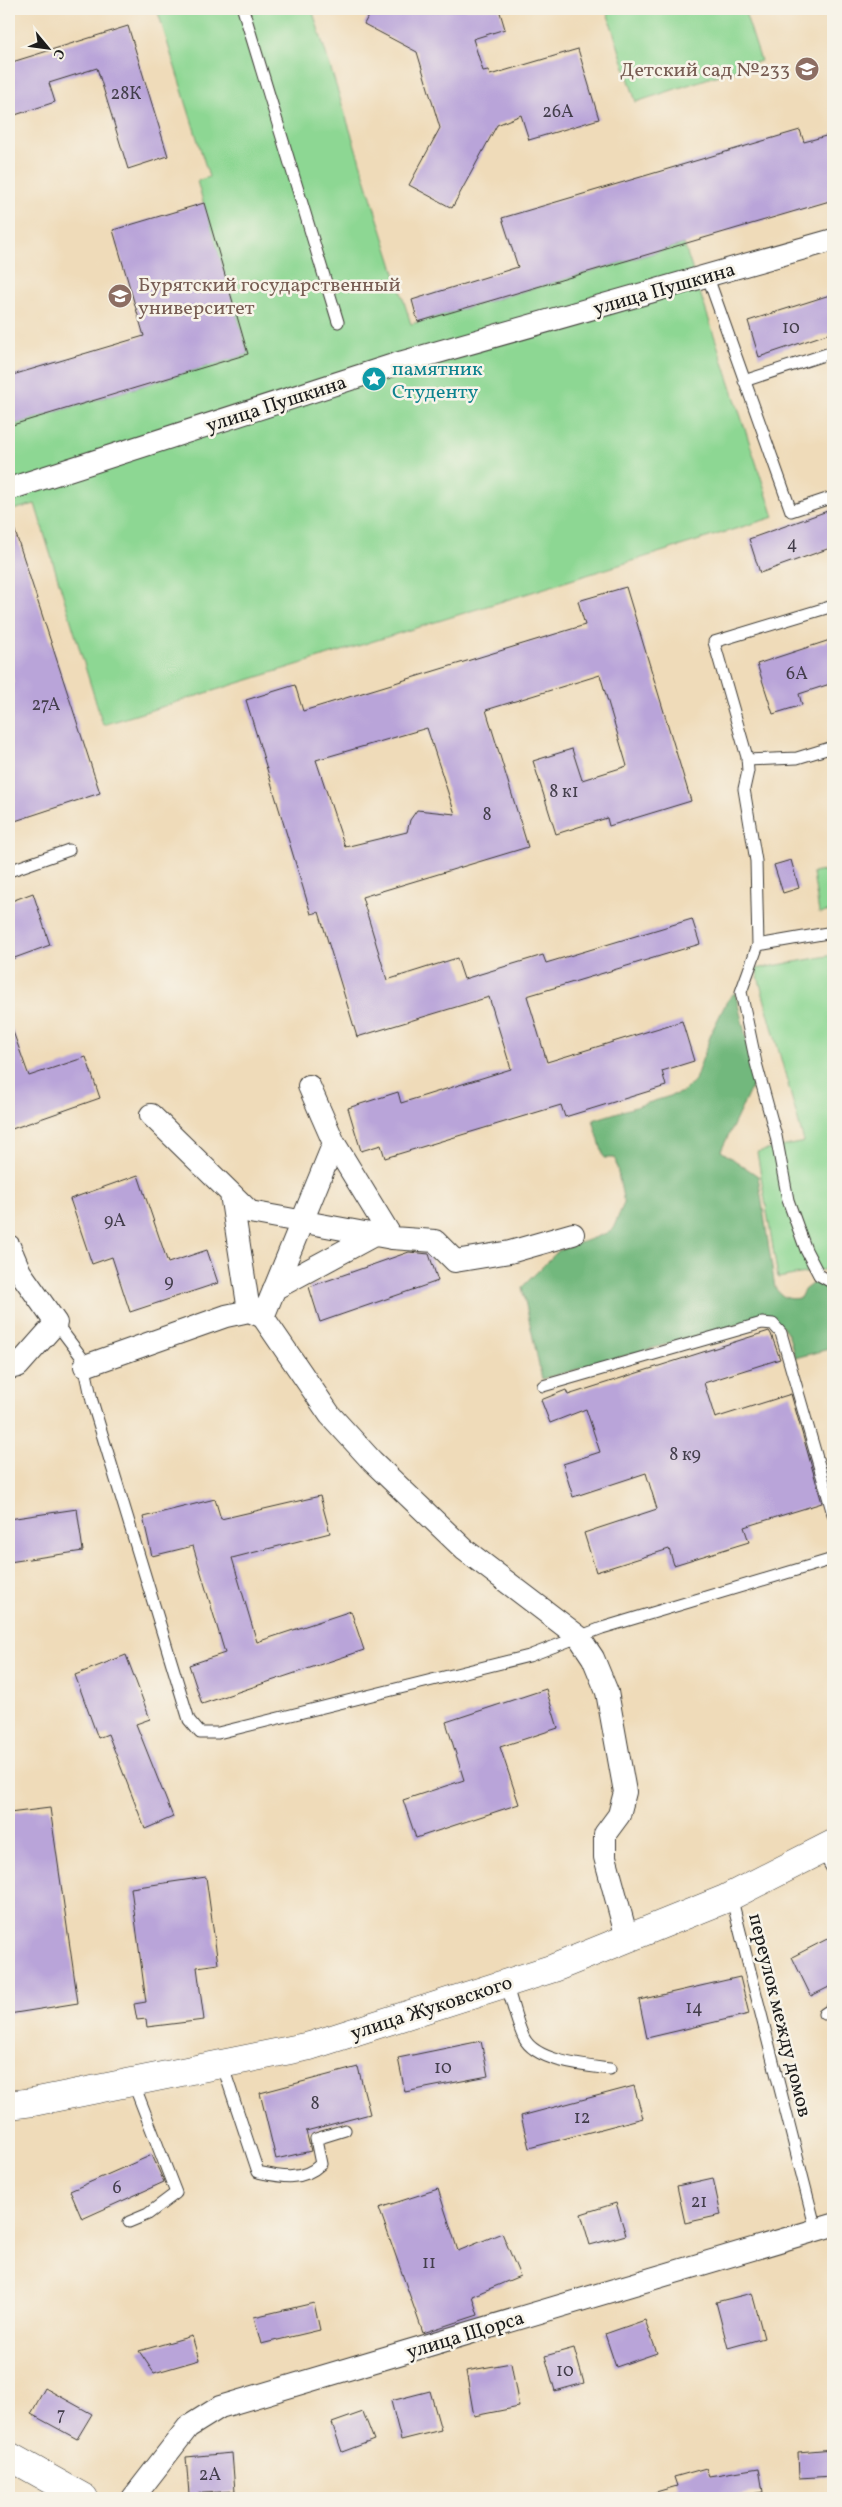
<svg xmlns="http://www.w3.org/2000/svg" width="842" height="2507" viewBox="0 0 842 2507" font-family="Vollkorn,serif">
<rect width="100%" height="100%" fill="#f7f3e8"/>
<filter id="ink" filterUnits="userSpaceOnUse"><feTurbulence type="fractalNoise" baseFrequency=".02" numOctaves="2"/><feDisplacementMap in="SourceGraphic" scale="10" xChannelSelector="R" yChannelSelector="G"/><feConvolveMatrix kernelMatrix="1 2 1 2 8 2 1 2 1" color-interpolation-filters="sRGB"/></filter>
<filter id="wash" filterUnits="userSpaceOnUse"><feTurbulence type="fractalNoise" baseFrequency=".0096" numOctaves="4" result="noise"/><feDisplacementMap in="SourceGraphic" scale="20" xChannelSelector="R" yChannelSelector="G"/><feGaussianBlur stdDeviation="1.12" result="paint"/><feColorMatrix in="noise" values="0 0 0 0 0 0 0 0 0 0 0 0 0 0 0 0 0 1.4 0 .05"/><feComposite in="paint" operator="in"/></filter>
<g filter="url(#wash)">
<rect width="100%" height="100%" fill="#efdbb9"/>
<path fill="#8dd793" stroke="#547a58" d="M 157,9 L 312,9 L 411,324 L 684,244 L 774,517 L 103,725 L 35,504 L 9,511 L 9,426 L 248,354 L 197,181 L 209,177 Z
M 606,9 L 744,9 L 761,61 L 636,102 Z
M 833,869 L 833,911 L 819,913 L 813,873 Z
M 833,955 L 833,1268 L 778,1278 L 757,1152 L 804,1142 L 756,969 Z"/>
<path fill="#72b87d" stroke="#476a4c" d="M 735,992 L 756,1078 L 721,1151 L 758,1176 L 775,1288 C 783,1298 788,1300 800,1298 L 804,1290 L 813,1283 L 821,1284 L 833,1292 L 833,1348 L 795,1358 C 788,1334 790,1327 765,1317 L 542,1379 L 522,1287 L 558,1251 L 612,1231 L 624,1203 L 615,1158 L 604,1158 L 593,1120 L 683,1092 L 695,1080 L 712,1031 L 727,1001 Z"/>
<g id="blocks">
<path fill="#b9a4d9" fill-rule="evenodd" d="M 372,9 L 499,9 L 505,29 L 473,39 L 483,71 L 488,70 L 490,75 L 578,49 L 599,119 L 529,140 L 521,115 L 497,125 L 452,208 L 409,185 L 440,128 L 417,52 L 364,24 Z
M 128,26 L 168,156 L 128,169 L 97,68 L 49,83 L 55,102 L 9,117 L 9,63 Z
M 800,130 L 804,142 L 833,134 L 833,200 L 418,322 L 412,300 L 518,267 L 502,218 Z
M 204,203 L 248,354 L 9,426 L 9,376 L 144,336 L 113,230 Z
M 833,294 L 833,332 L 759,357 L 748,321 Z
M 833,509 L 833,547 L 760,573 L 749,539 Z
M 12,522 L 100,793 L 9,823 L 9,683 L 14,683 L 9,666 L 9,523 Z
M 626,587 L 691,801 L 609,826 L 607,818 L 556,834 L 533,761 L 572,749 L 582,780 L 627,766 L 600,675 L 486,710 L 528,847 L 362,897 L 387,980 L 457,958 L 464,979 L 543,955 L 546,963 L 692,919 L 700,944 L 527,996 L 547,1062 L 682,1021 L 694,1061 L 662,1071 L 666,1086 L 565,1117 L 561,1105 L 385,1158 L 381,1145 L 361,1151 L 348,1108 L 398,1092 L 401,1103 L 511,1069 L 489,997 L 357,1037 L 319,912 L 311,914 L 246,700 L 295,685 L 303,711 L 585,625 L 578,601 ZM 427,728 L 455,814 L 417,810 L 410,820 L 407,832 L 345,847 L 316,760 Z
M 833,639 L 833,683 L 799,694 L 802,705 L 773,714 L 757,664 Z
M 791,860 L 799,888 L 783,893 L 774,865 Z
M 33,893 L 50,945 L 9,960 L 9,902 Z
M 11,1026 L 29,1076 L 86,1057 L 100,1098 L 9,1130 L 9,1027 Z
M 138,1175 L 168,1263 L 207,1250 L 218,1283 L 130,1312 L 112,1257 L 92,1264 L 70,1199 Z
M 409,1252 L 429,1254 L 438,1281 L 320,1322 L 309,1287 Z
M 769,1331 L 771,1334 L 780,1359 L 704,1383 L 715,1418 L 791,1394 L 822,1503 L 744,1527 L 749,1542 L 674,1565 L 669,1549 L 596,1572 L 584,1533 L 657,1509 L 646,1473 L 573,1497 L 563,1464 L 600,1452 L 586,1409 L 550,1423 L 541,1400 L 566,1390 L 568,1395 Z
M 320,1496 L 330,1533 L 232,1558 L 257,1642 L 351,1611 L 364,1650 L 202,1704 L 189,1665 L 225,1653 L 193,1546 L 152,1556 L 143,1517 L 215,1499 L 221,1519 Z
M 77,1509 L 83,1551 L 9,1562 L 9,1519 Z
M 126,1655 L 150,1719 L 136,1724 L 173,1817 L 145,1829 L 108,1734 L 98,1738 L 75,1675 Z
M 546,1689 L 558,1728 L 500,1747 L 519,1804 L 416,1838 L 403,1800 L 464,1780 L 446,1722 Z
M 50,1808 L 78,2003 L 9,2014 L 9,1813 Z
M 206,1877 L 218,1964 L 197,1967 L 204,2020 L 147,2027 L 146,2019 L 137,2020 L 134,2004 L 146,2002 L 131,1888 Z
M 833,1936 L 833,1985 L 811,1996 L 792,1957 Z
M 740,1977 L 749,2014 L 647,2038 L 639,2000 Z
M 481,2041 L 488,2076 L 405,2092 L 398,2058 Z
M 358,2067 L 370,2114 L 306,2131 L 311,2151 L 276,2159 L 260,2093 Z
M 634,2086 L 643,2118 L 529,2148 L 521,2116 Z
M 152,2155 L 164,2182 L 82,2219 L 70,2191 Z
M 713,2178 L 721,2215 L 685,2223 L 677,2186 Z
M 438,2189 L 458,2251 L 502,2233 L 520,2276 L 472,2296 L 478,2315 L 423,2333 L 379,2208 Z
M 616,2203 L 626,2235 L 590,2245 L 581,2214 Z
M 752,2293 L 764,2338 L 728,2348 L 716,2302 Z
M 314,2303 L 320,2330 L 261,2344 L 254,2317 Z
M 645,2320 L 657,2353 L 616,2367 L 605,2334 Z
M 192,2336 L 199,2360 L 154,2373 L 139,2351 Z
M 574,2348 L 584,2383 L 555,2391 L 545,2356 Z
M 511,2363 L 519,2407 L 474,2416 L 466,2371 Z
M 45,2388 L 92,2414 L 77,2439 L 31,2414 Z
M 430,2391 L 441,2430 L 401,2440 L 391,2401 Z
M 363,2412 L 374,2440 L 342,2452 L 332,2423 Z
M 833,2449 L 833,2476 L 799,2478 L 798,2452 Z
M 232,2453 L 235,2491 L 189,2494 L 186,2457 Z
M 706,2468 L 709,2476 L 759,2468 L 763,2492 L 728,2498 L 650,2498 L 649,2494 L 677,2486 L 674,2477 Z"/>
</g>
</g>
<g filter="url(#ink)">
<use href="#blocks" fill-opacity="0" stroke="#3c3934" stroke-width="1"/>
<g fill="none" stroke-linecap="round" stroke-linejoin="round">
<defs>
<path id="service" d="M 243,9 L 338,322
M 710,283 L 791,511 L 833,497
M 744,381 L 833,352
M 833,606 L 714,642 L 747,757 L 748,771 L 744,789 L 756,861 L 758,945 L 741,992 L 756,1063 L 776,1136 L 788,1200 L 806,1250 L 819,1275 L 833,1283
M 747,760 L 797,758 L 833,747
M 9,871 L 69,850
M 758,945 L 833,932
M 56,1323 L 83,1359 L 92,1401 L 189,1720 L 200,1733 L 218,1733 L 529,1656 L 602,1628 L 833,1559
M 543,1386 L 762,1323 L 773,1324 L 781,1333 L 833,1514
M 821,1850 L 833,1870
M 731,1896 L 816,2230
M 506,1983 C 512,2001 516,2022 524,2038 C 536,2062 587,2066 610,2069
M 824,2014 L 833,2008
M 222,2064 L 258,2172 C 281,2177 302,2182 321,2164 L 316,2139 L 345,2130
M 129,2222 L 148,2214 L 176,2193 L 133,2082"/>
<path id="minor" d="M 9,489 L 403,362 L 833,240
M 151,1115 L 250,1212 L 392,1238 L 435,1241 L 455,1261 L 510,1252 L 573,1234
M 334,1143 L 392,1238
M 231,1194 L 249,1311
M 9,1246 L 20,1272 L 56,1323 L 18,1366 L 9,1368
M 274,1289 L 374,1235
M 263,1317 L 334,1143 L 309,1086
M 85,1366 L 226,1316 L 249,1311 L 263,1317 L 330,1415 L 372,1461 L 465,1550 L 579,1637 L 593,1658 L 607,1692 L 625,1792 L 619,1815 L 605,1834 L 605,1857 L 627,1938
M 133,2498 L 188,2427 L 220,2407 L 833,2225"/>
<path id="tertiary" d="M 9,2105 L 33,2102 L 310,2046 L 554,1968 L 725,1899 L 833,1844
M 9,2456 L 84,2498"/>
</defs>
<use href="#service" stroke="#3c3934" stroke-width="13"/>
<use href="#minor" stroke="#3c3934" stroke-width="24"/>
<use href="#tertiary" stroke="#3c3934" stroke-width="29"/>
<use href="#service" stroke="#fff" stroke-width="11"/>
<use href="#minor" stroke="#fff" stroke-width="22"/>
<use href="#tertiary" stroke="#fff" stroke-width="28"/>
</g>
</g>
<defs>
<symbol id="school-disc" viewBox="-11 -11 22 22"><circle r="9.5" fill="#8d6e63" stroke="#f7f3e8"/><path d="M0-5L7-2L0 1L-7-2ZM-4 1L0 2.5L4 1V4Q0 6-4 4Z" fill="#fff"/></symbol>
<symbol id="university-disc" viewBox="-11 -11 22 22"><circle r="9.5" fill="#8d6e63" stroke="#f7f3e8"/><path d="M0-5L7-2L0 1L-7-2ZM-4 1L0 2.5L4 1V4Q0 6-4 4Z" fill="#fff"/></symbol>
<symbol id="sight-disc" viewBox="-11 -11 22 22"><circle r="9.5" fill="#0f9aa8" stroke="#f7f3e8"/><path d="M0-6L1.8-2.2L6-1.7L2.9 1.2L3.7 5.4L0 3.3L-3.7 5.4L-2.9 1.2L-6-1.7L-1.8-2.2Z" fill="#fff"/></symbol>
</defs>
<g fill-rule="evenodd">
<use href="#school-disc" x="793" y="55" width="28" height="28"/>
<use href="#university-disc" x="106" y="282" width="28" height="28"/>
<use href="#sight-disc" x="360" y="365" width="28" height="28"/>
</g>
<g text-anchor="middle" stroke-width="5" stroke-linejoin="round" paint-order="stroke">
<g font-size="18" fill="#433e4b">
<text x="126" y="99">28К</text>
<text x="558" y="117">26А</text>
<text x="791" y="333">10</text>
<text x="792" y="549">4</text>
<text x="797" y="679">6А</text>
<text x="46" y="710">27А</text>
<text x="564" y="797">8 к1</text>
<text x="487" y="820">8</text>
<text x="115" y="1226">9А</text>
<text x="169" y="1287">9</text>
<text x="685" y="1460">8 к9</text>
<text x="694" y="2013">14</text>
<text x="443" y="2073">10</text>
<text x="315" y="2109">8</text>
<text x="582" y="2123">12</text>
<text x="117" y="2193">6</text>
<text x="699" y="2207">21</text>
<text x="429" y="2268">11</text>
<text x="565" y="2376">10</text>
<text x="61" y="2420">7</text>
<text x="210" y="2480">2А</text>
</g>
<g font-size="20" fill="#785e54" stroke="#f7f3e8" text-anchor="end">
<text x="790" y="76">Детский сад №233</text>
<text x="138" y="291" text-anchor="start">Бурятский государственный<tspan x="138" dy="23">университет</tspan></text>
</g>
<g font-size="20" fill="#1c1c1c" stroke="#f7f3e8">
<text transform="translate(664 288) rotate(-16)" y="7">улица Пушкина</text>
<text transform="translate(276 403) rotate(-18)" y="7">улица Пушкина</text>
<text transform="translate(431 2007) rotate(-18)" y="7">улица Жуковского</text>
<text transform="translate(781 2015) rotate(76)" y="7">переулок между домов</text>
<text transform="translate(465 2334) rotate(-17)" y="7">улица Щорса</text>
</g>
<g font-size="20" fill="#0d838f" stroke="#f7f3e8" text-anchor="start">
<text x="392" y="375">памятник<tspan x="392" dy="23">Студенту</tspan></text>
</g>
</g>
<rect width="842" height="2507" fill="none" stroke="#f7f3e8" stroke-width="30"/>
<g transform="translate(48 48) rotate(119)" stroke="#f7f3e8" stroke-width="4" paint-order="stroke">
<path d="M0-4L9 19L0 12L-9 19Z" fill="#1c1c1c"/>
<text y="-8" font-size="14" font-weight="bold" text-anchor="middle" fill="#1c1c1c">С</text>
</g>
</svg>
